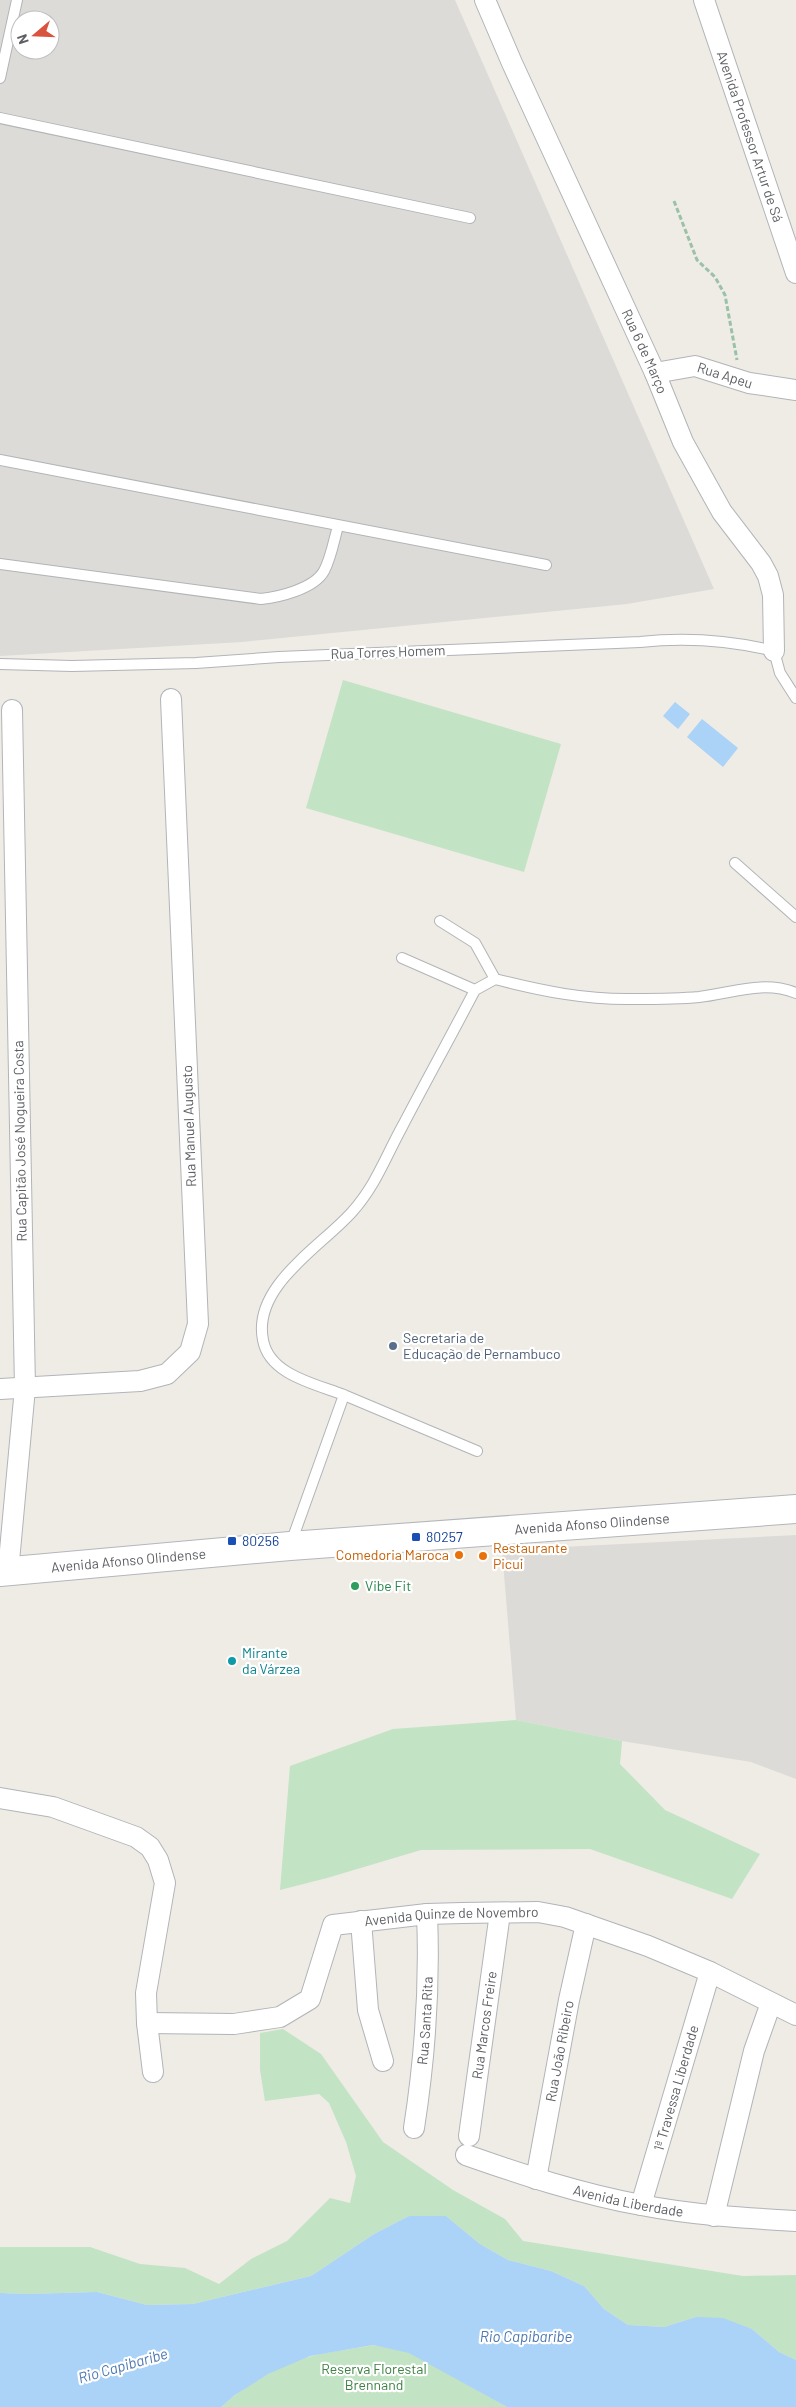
<svg xmlns="http://www.w3.org/2000/svg" width="796" height="2407" viewBox="0 0 796 2407" font-family="Barlow,sans-serif">
<rect width="100%" height="100%" fill="#eeece5"/>
<path fill="#dddbd7" fill-rule="evenodd" d="M 0,0 L 455,0 L 714,589 L 627,604 L 242,642 L 0,656 ZM 20,20 L 50,20 L 50,50 L 20,50 Z
M 796,1535 L 796,1779 L 751,1762 L 622,1741 L 516,1720 L 502,1550 Z"/>
<path fill="#c3e3c5" d="M 343,680 L 561,744 L 524,872 L 306,808 Z
M 516,1720 L 622,1741 L 620,1764 L 665,1810 L 760,1854 L 732,1899 L 590,1849 L 421,1850 L 327,1878 L 280,1890 L 290,1766 L 393,1729 Z
M 283,2029 L 321,2054 L 383,2142 L 453,2190 L 505,2219 L 523,2241 L 743,2276 L 796,2275 L 796,2360 L 779,2352 L 752,2329 L 696,2317 L 664,2327 L 628,2325 L 604,2309 L 584,2286 L 551,2271 L 508,2260 L 480,2244 L 446,2216 L 409,2216 L 374,2234 L 311,2276 L 193,2304 L 147,2305 L 97,2292 L 28,2294 L 0,2293 L 0,2247 L 90,2247 L 140,2264 L 185,2268 L 219,2284 L 251,2259 L 287,2241 L 330,2198 L 350,2203 L 356,2176 L 346,2142 L 329,2103 L 319,2094 L 265,2101 L 260,2070 L 260,2033 Z
M 373,2345 L 409,2352 L 507,2407 L 221,2407 C 244,2386 282,2363 312,2356 C 332,2351 353,2349 373,2345 Z"/>
<path fill="#abd2f7" d="M 675,702 L 690,714 L 678,729 L 663,716 Z
M 702,719 L 738,748 L 723,767 L 687,737 Z
M 409,2216 L 446,2216 L 480,2244 L 508,2260 L 551,2271 L 584,2286 L 604,2309 L 628,2325 L 664,2327 L 696,2317 L 723,2318 L 752,2329 L 779,2352 L 796,2360 L 796,2407 L 507,2407 L 409,2353 L 373,2345 L 310,2356 L 268,2374 L 235,2395 L 221,2407 L 0,2407 L 0,2293 L 28,2294 L 97,2292 L 147,2305 L 193,2304 L 311,2276 L 374,2234 Z"/>
<g fill="none" stroke-linecap="round" stroke-linejoin="round">
<defs>
<path id="service" d="M 0,78 L 17,0
M 0,118 L 470,218
M 0,460 L 546,565
M 0,564 L 261,599 C 279,597 314,589 324,571 C 331,558 334,540 338,526
M 0,664 L 72,666 L 196,663 L 279,657 L 640,642 C 686,637 729,640 774,651 L 780,673 L 796,698
M 735,863 L 796,917
M 440,921 L 475,943 L 495,979 C 542,991 586,1000 634,999 C 656,999 678,999 699,997 C 733,993 763,980 796,993
M 402,958 L 475,990 L 495,979
M 344,1395 C 316,1384 269,1375 263,1340 C 252,1286 322,1246 352,1212 C 376,1185 385,1158 402,1127 C 426,1081 451,1036 475,990
M 291,1543 L 344,1395 L 477,1451"/>
<g id="minor">
<path id="s1" d="M 485,0 L 512,63 L 655,373 L 683,442 L 722,512 L 761,563 L 768,576 L 773,595 L 774,651"/>
<path id="s2" d="M 704,0 L 796,273"/>
<path id="s3" d="M 655,373 L 695,366 L 749,383 L 796,390"/>
<path d="M 0,1389 L 140,1381 L 167,1374 L 190,1352 L 198,1324 L 171,699"/>
<path d="M 8,1572 L 25,1388 L 12,710"/>
<path d="M 0,1798 L 53,1807 L 136,1837 L 150,1847 L 158,1860 L 165,1883 L 146,1993 L 147,2023 L 153,2072"/>
<path d="M 361,1921 L 368,2010 L 383,2061"/>
<path id="s4" d="M 147,2023 L 234,2024 L 280,2017 L 310,1999 L 333,1925 L 427,1914 L 462,1913 L 538,1912 L 565,1917 L 648,1946 L 710,1972 L 796,2015"/>
<path id="s5" d="M 414,2128 C 425,2057 430,1985 427,1914"/>
<path id="s6" d="M 469,2136 L 500,1913"/>
<path id="s7" d="M 466,2155 C 523,2175 581,2194 641,2205 C 692,2215 744,2218 796,2221"/>
<path id="s8" d="M 536,2179 L 569,2000 L 586,1924"/>
<path d="M 641,2205 L 710,1972"/>
<path d="M 714,2216 L 754,2051 L 771,2003"/>
</g>
<g id="secondary">
<path id="s9" d="M 0,1572 L 290,1546 L 796,1509"/>
</g>
</defs>
<use href="#service" stroke="#b2b4b8" stroke-width="12"/>
<use href="#minor" stroke="#b2b4b8" stroke-width="22"/>
<use href="#secondary" stroke="#b4b6bb" stroke-width="30"/>
<path stroke="#9cc1a9" stroke-width="3" stroke-dasharray="5 2.5" stroke-linecap="butt" d="M 674,201 L 697,260 L 715,277 L 725,295 L 737,360"/>
<use href="#service" stroke="#fff" stroke-width="10"/>
<use href="#minor" stroke="#fff" stroke-width="20"/>
<use href="#secondary" stroke="#fff" stroke-width="28"/>
</g>
<circle fill="#5c6f8a" stroke="#fff" stroke-width="2" cx="393" cy="1346" r="5"/>
<g fill="#1a4fb4" stroke="#fff" stroke-width="2">
<rect x="411" y="1532" width="10" height="10" rx="2.5"/>
<rect x="227" y="1536" width="10" height="10" rx="2.5"/>
</g>
<g fill="#e8710a" stroke="#fff" stroke-width="2">
<circle cx="459" cy="1555" r="5"/>
<circle cx="483" cy="1556" r="5"/>
</g>
<circle fill="#2e9e5b" stroke="#fff" stroke-width="2" cx="355" cy="1586" r="5"/>
<circle fill="#0f9aa8" stroke="#fff" stroke-width="2" cx="232" cy="1661" r="5"/>
<g text-anchor="middle" stroke-width="4.5" stroke-linejoin="round" paint-order="stroke">
<g font-size="14" fill="#5d5f64" stroke="#fff">
<text dy="5" stroke="none"><textPath href="#s2" startOffset="144">Avenida Professor Artur de Sá</textPath></text>
<text dy="5" stroke="none"><textPath href="#s1" startOffset="386">Rua 6 de Março</textPath></text>
<text dy="5" stroke="none"><textPath href="#s3" startOffset="72">Rua Apeu</textPath></text>
<text transform="translate(388 652) rotate(-2)" y="5">Rua Torres Homem</text>
<text transform="translate(189 1126) rotate(-92)" y="5">Rua Manuel Augusto</text>
<text transform="translate(20 1141) rotate(-91)" y="5">Rua Capitão José Nogueira Costa</text>
<text dy="5" stroke="none"><textPath href="#s9" startOffset="594">Avenida Afonso Olindense</textPath></text>
<text dy="5" stroke="none"><textPath href="#s9" startOffset="129">Avenida Afonso Olindense</textPath></text>
<text dy="5" stroke="none"><textPath href="#s4" startOffset="365">Avenida Quinze de Novembro</textPath></text>
<text dy="5" stroke="none"><textPath href="#s5" startOffset="108">Rua Santa Rita</textPath></text>
<text dy="5" stroke="none"><textPath href="#s6" startOffset="112">Rua Marcos Freire</textPath></text>
<text dy="5" stroke="none"><textPath href="#s8" startOffset="130">Rua João Ribeiro</textPath></text>
<text transform="translate(676 2088) rotate(-74)" y="5">1ª Travessa Liberdade</text>
<text dy="5" stroke="none"><textPath href="#s7" startOffset="169">Avenida Liberdade</textPath></text>
</g>
<g font-size="14" fill="#4e5e75" stroke="#fff" text-anchor="start">
<text x="403" y="1343">Secretaria de<tspan x="403" dy="16">Educação de Pernambuco</tspan></text>
</g>
<g font-size="14" fill="#164399" stroke="#fff" text-anchor="start">
<text x="426" y="1542">80257</text>
<text x="242" y="1546">80256</text>
</g>
<g font-size="14" fill="#c56008" stroke="#fff" text-anchor="start">
<text x="493" y="1553">Restaurante<tspan x="493" dy="16">Picui</tspan></text>
<text x="449" y="1560" text-anchor="end">Comedoria Maroca</text>
</g>
<g font-size="14" fill="#27864d" stroke="#fff" text-anchor="start">
<text x="365" y="1591">Vibe Fit</text>
</g>
<g font-size="14" fill="#0d838f" stroke="#fff" text-anchor="start">
<text x="242" y="1658">Mirante<tspan x="242" dy="16">da Várzea</tspan></text>
</g>
<g font-size="14" fill="#3d8244" stroke="#fff">
<text x="374" y="2374">Reserva Florestal<tspan x="374" dy="16">Brennand</tspan></text>
</g>
<g font-size="15" font-style="italic" fill="#4d78b1" stroke="#fff">
<text x="526" y="2342">Rio Capibaribe</text>
<text transform="translate(123 2366) rotate(-16)" y="5">Rio Capibaribe</text>
</g>
</g>
<g transform="translate(35 35) rotate(251)"><circle r="24" fill="#ffffff" stroke="#bebfc1"/>
<path d="M0-4L9 19L0 12L-9 19Z" fill="#da533f"/>
<text y="-8" font-size="14" font-weight="bold" text-anchor="middle" fill="#5d5f64">N</text>
</g>
</svg>
